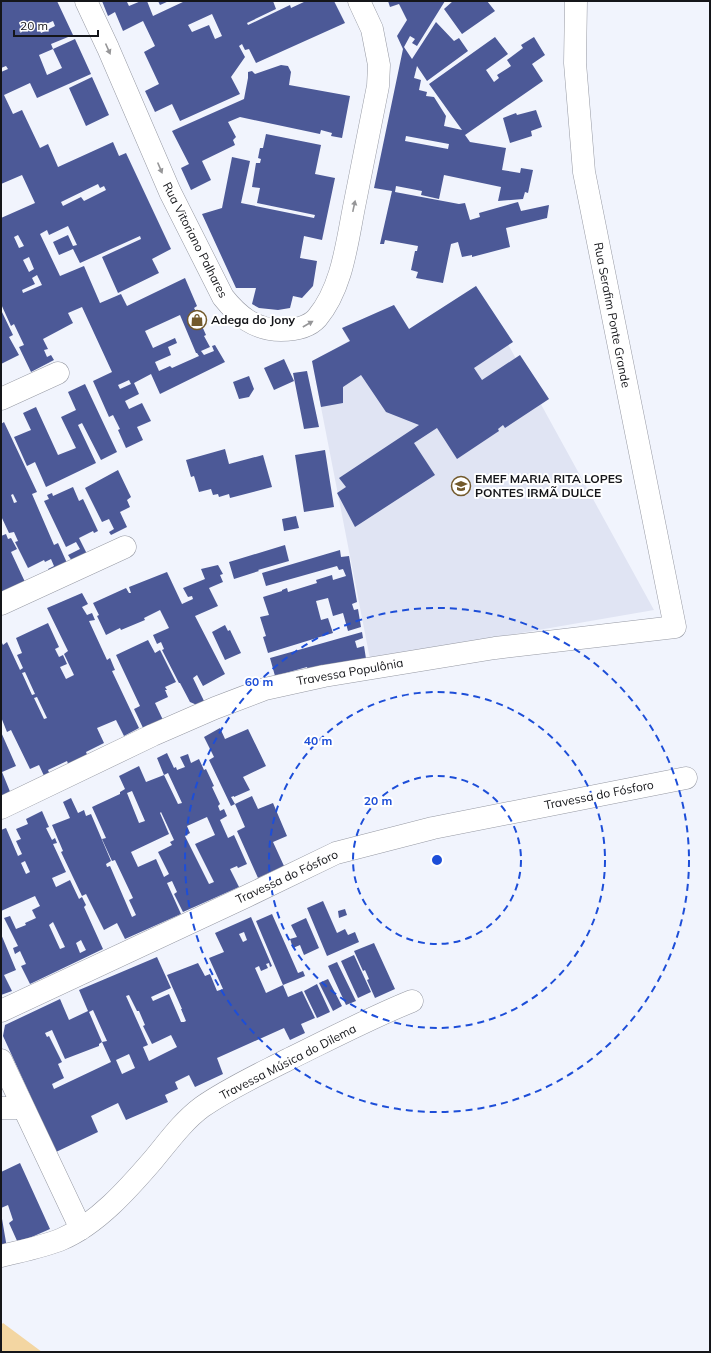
<svg xmlns="http://www.w3.org/2000/svg" width="711" height="1353" viewBox="0 0 711 1353" font-family="Mulish,sans-serif">
<rect width="100%" height="100%" fill="#f1f4fd"/>
<path fill="#e0e4f3" d="M 476,286 L 654,610 L 370,659 L 312,361 L 349,341 L 342,328 L 394,305 L 409,329 Z"/>
<path fill="#f3d6a2" d="M 3,1323 L 42,1352 L 1,1352 L 1,1325 Z"/>
<path fill="#4c5997" fill-rule="evenodd" d="M 1,1 L 57,1 L 73,35 L 51,44 L 53,49 L 39,55 L 47,75 L 62,68 L 53,49 L 75,39 L 91,74 L 37,98 L 30,83 L 4,95 L 13,114 L 22,110 L 40,148 L 48,144 L 58,167 L 113,142 L 119,156 L 126,153 L 171,249 L 152,259 L 159,273 L 118,293 L 102,257 L 141,239 L 140,236 L 80,263 L 73,249 L 59,255 L 53,242 L 68,235 L 73,246 L 77,245 L 68,226 L 49,235 L 47,230 L 40,234 L 60,276 L 84,266 L 100,303 L 121,294 L 127,306 L 185,278 L 197,306 L 194,308 L 204,325 L 202,326 L 206,335 L 204,336 L 210,347 L 201,351 L 204,355 L 214,351 L 212,346 L 215,345 L 225,362 L 160,394 L 151,374 L 134,383 L 139,394 L 125,401 L 129,409 L 142,403 L 151,421 L 137,427 L 143,440 L 126,448 L 118,430 L 120,429 L 113,415 L 109,417 L 93,381 L 112,372 L 82,307 L 68,313 L 73,323 L 43,339 L 48,349 L 44,350 L 47,357 L 51,355 L 54,360 L 31,372 L 19,347 L 24,345 L 14,324 L 11,326 L 1,304 L 1,218 L 35,203 L 22,175 L 1,184 L 1,72 L 8,69 L 6,66 L 1,68 ZM 53,21 L 55,26 L 41,33 L 39,27 ZM 98,184 L 100,188 L 104,186 L 106,190 L 84,201 L 81,197 L 63,206 L 61,202 ZM 18,235 L 24,246 L 19,248 L 14,237 ZM 29,257 L 34,269 L 29,272 L 23,260 ZM 37,275 L 42,285 L 23,293 L 22,290 L 35,284 L 32,278 ZM 180,315 L 196,353 L 197,353 L 199,356 L 172,368 L 170,366 L 159,371 L 155,362 L 171,355 L 168,347 L 177,343 L 175,338 L 153,348 L 145,331 ZM 129,380 L 131,384 L 120,389 L 118,385 Z
M 102,1 L 130,1 L 127,2 L 129,6 L 141,1 L 147,1 L 153,16 L 185,1 L 273,1 L 276,9 L 247,23 L 248,25 L 290,5 L 291,8 L 306,1 L 334,1 L 345,23 L 256,63 L 249,49 L 245,50 L 242,44 L 239,46 L 245,57 L 231,77 L 240,94 L 180,121 L 172,104 L 155,112 L 145,91 L 159,84 L 144,52 L 155,46 L 143,21 L 123,31 L 115,12 L 108,16 ZM 212,14 L 222,36 L 215,39 L 209,25 L 192,32 L 188,25 Z
M 158,1 L 169,1 L 160,5 Z
M 388,1 L 445,1 L 417,46 L 412,43 L 415,39 L 410,36 L 404,47 L 412,59 L 436,22 L 454,41 L 459,38 L 468,51 L 427,81 L 417,66 L 414,78 L 421,80 L 419,90 L 427,92 L 426,96 L 434,97 L 446,116 L 444,126 L 462,130 L 429,84 L 495,37 L 508,54 L 486,70 L 494,82 L 499,78 L 497,75 L 511,66 L 507,60 L 523,48 L 521,45 L 534,37 L 545,55 L 532,64 L 543,81 L 465,135 L 470,142 L 506,148 L 502,170 L 520,173 L 521,168 L 533,170 L 528,193 L 525,192 L 523,199 L 498,201 L 501,187 L 444,175 L 439,199 L 421,195 L 422,191 L 396,186 L 395,192 L 459,204 L 465,203 L 470,220 L 480,217 L 479,213 L 518,202 L 521,211 L 549,205 L 547,218 L 506,228 L 510,247 L 472,257 L 472,255 L 462,257 L 458,242 L 451,244 L 443,283 L 416,278 L 418,272 L 411,270 L 415,251 L 417,251 L 418,246 L 385,240 L 384,244 L 380,244 L 392,191 L 374,188 L 403,49 L 397,36 L 407,20 L 399,4 L 390,7 ZM 406,136 L 449,144 L 448,149 L 405,141 Z
M 453,1 L 487,1 L 495,11 L 462,34 L 444,9 Z
M 281,65 L 288,66 L 291,72 L 289,85 L 350,96 L 342,138 L 331,136 L 332,133 L 321,130 L 320,134 L 240,117 L 228,122 L 236,137 L 233,140 L 235,145 L 202,161 L 211,180 L 191,190 L 181,168 L 189,164 L 172,131 L 244,99 L 248,78 L 248,72 L 252,71 L 255,74 Z
M 92,77 L 109,115 L 86,126 L 69,88 Z
M 536,110 L 542,127 L 531,131 L 532,136 L 510,143 L 503,118 L 516,113 L 517,115 Z
M 266,134 L 321,145 L 315,174 L 335,178 L 322,240 L 304,236 L 300,258 L 317,261 L 313,286 L 302,298 L 293,296 L 290,308 L 278,310 L 259,308 L 252,304 L 256,288 L 236,288 L 202,214 L 222,208 L 232,157 L 250,161 L 241,203 L 314,218 L 315,215 L 257,203 L 260,188 L 252,187 L 256,163 L 260,163 L 261,159 L 258,158 L 260,148 L 263,148 Z
M 476,286 L 513,342 L 474,368 L 482,380 L 520,355 L 549,399 L 505,428 L 503,425 L 498,429 L 499,431 L 457,459 L 437,428 L 414,443 L 435,475 L 355,527 L 337,493 L 346,487 L 339,478 L 419,425 L 386,412 L 361,375 L 343,387 L 343,403 L 321,407 L 312,361 L 350,341 L 342,328 L 394,305 L 409,329 Z
M 1,310 L 13,335 L 9,337 L 19,355 L 1,364 Z
M 284,359 L 294,381 L 274,390 L 264,368 Z
M 307,371 L 319,427 L 304,429 L 293,373 Z
M 249,376 L 254,389 L 249,397 L 239,399 L 233,382 Z
M 85,384 L 117,452 L 101,460 L 82,423 L 78,425 L 96,463 L 46,487 L 35,462 L 27,466 L 14,437 L 31,430 L 23,413 L 36,407 L 58,455 L 76,448 L 61,417 L 76,410 L 68,392 Z
M 4,422 L 37,492 L 32,494 L 54,545 L 58,543 L 67,563 L 49,572 L 48,569 L 54,566 L 51,559 L 45,562 L 44,560 L 28,568 L 15,542 L 18,541 L 14,532 L 9,533 L 1,516 L 1,424 ZM 13,494 L 17,502 L 14,503 L 11,495 Z
M 225,449 L 229,464 L 263,455 L 272,487 L 230,498 L 229,494 L 219,497 L 218,494 L 213,495 L 211,489 L 199,492 L 194,476 L 191,477 L 186,460 Z
M 325,450 L 334,507 L 304,512 L 295,455 Z
M 118,470 L 131,497 L 127,500 L 130,507 L 120,512 L 127,527 L 111,535 L 109,532 L 114,529 L 109,519 L 102,522 L 85,488 Z
M 73,487 L 79,501 L 83,499 L 98,531 L 94,533 L 93,531 L 79,538 L 87,554 L 72,561 L 68,555 L 80,549 L 76,542 L 66,547 L 44,501 L 49,499 L 47,495 L 52,493 L 53,496 Z
M 296,516 L 299,528 L 284,531 L 282,519 Z
M 6,534 L 8,539 L 11,538 L 17,549 L 11,552 L 25,582 L 1,593 L 1,536 Z
M 285,545 L 289,561 L 258,570 L 259,571 L 234,579 L 229,562 Z
M 340,550 L 341,557 L 349,556 L 357,602 L 352,604 L 354,610 L 358,609 L 361,627 L 348,631 L 343,613 L 333,616 L 328,598 L 316,601 L 321,620 L 328,618 L 333,633 L 268,653 L 263,637 L 266,636 L 260,617 L 269,615 L 263,597 L 282,591 L 282,590 L 287,588 L 288,592 L 317,583 L 316,580 L 332,575 L 333,580 L 346,576 L 343,569 L 339,570 L 337,566 L 266,586 L 262,573 Z
M 218,565 L 223,574 L 220,575 L 223,582 L 209,588 L 218,606 L 195,616 L 225,674 L 203,686 L 197,675 L 193,678 L 204,701 L 197,705 L 190,702 L 180,683 L 179,683 L 162,650 L 164,649 L 161,642 L 157,644 L 153,635 L 169,628 L 160,610 L 144,618 L 145,620 L 121,630 L 120,628 L 106,635 L 97,616 L 99,615 L 93,603 L 126,588 L 129,593 L 131,593 L 129,587 L 167,572 L 182,604 L 193,599 L 192,596 L 188,597 L 183,588 L 205,579 L 201,569 Z
M 82,593 L 88,604 L 82,607 L 87,615 L 92,613 L 95,620 L 89,621 L 107,660 L 110,658 L 115,670 L 112,671 L 139,728 L 124,736 L 116,720 L 97,728 L 104,743 L 86,752 L 88,757 L 69,766 L 67,761 L 48,770 L 50,775 L 45,778 L 39,765 L 30,769 L 11,730 L 7,732 L 1,717 L 1,641 L 3,645 L 7,642 L 20,670 L 23,668 L 17,655 L 22,653 L 16,638 L 48,623 L 59,647 L 55,649 L 59,657 L 63,655 L 67,664 L 60,667 L 66,679 L 74,675 L 64,654 L 68,651 L 47,608 ZM 25,672 L 35,694 L 32,695 L 22,673 ZM 37,697 L 47,718 L 44,719 L 34,698 Z
M 225,625 L 228,631 L 230,630 L 241,653 L 225,660 L 212,632 Z
M 362,632 L 363,638 L 355,641 L 357,648 L 364,646 L 367,665 L 309,674 L 307,667 L 275,676 L 270,658 Z
M 148,640 L 155,653 L 160,650 L 176,682 L 165,687 L 167,690 L 165,690 L 168,697 L 155,703 L 163,720 L 144,730 L 134,709 L 140,706 L 116,655 Z
M 220,728 L 225,739 L 248,729 L 266,766 L 243,777 L 250,790 L 234,797 L 234,796 L 231,797 L 235,804 L 231,806 L 209,760 L 214,757 L 204,737 Z
M 1,732 L 16,766 L 2,772 L 11,794 L 1,799 Z
M 167,753 L 174,768 L 176,767 L 177,770 L 185,767 L 180,757 L 188,754 L 191,763 L 199,759 L 204,770 L 206,769 L 214,786 L 212,787 L 220,804 L 218,806 L 220,811 L 224,809 L 227,816 L 220,820 L 228,838 L 234,835 L 247,864 L 238,868 L 237,866 L 230,869 L 239,887 L 183,912 L 174,894 L 177,892 L 172,881 L 167,883 L 181,914 L 125,939 L 117,923 L 104,930 L 86,894 L 82,896 L 61,852 L 63,851 L 52,825 L 70,818 L 63,802 L 71,798 L 78,813 L 84,810 L 86,816 L 91,814 L 111,861 L 106,864 L 107,867 L 110,866 L 132,917 L 136,915 L 129,900 L 133,898 L 115,860 L 112,861 L 102,839 L 106,838 L 92,807 L 120,794 L 120,792 L 125,789 L 119,776 L 139,766 L 146,782 L 164,775 L 178,804 L 182,803 L 168,773 L 164,775 L 157,758 ZM 132,791 L 145,821 L 139,823 L 127,793 ZM 161,812 L 174,840 L 170,842 L 172,845 L 158,852 L 169,874 L 164,877 L 156,859 L 138,867 L 131,852 L 169,834 L 160,813 ZM 207,817 L 215,835 L 195,844 L 214,882 L 209,884 L 185,836 L 190,833 L 187,826 Z
M 252,796 L 258,809 L 273,803 L 287,836 L 273,842 L 284,866 L 258,878 L 237,831 L 245,827 L 235,804 Z
M 42,811 L 49,827 L 46,828 L 52,840 L 55,838 L 57,843 L 53,844 L 66,872 L 52,878 L 56,887 L 70,880 L 79,899 L 82,897 L 86,905 L 84,907 L 103,949 L 30,984 L 21,966 L 26,964 L 20,951 L 15,954 L 13,948 L 18,946 L 4,918 L 10,916 L 16,929 L 26,925 L 25,923 L 36,918 L 32,910 L 40,906 L 35,896 L 1,911 L 1,830 L 6,828 L 18,856 L 22,854 L 16,841 L 21,839 L 16,829 L 28,824 L 26,819 ZM 25,861 L 30,872 L 26,874 L 21,863 ZM 53,922 L 65,947 L 60,949 L 49,925 ZM 81,940 L 86,950 L 80,953 L 76,943 Z
M 323,901 L 337,933 L 345,929 L 348,935 L 355,932 L 359,942 L 327,956 L 307,908 Z
M 345,909 L 347,915 L 339,918 L 338,911 Z
M 272,914 L 298,973 L 303,971 L 305,976 L 283,985 L 256,921 Z
M 251,917 L 272,966 L 270,967 L 269,963 L 266,964 L 268,968 L 261,971 L 259,966 L 255,968 L 266,993 L 283,985 L 288,997 L 302,991 L 315,1018 L 301,1024 L 305,1033 L 290,1040 L 284,1028 L 217,1058 L 223,1074 L 195,1087 L 189,1075 L 175,1082 L 178,1089 L 165,1095 L 168,1102 L 126,1120 L 118,1103 L 91,1116 L 98,1132 L 56,1152 L 3,1036 L 5,1025 L 60,999 L 69,1020 L 88,1011 L 79,990 L 157,957 L 171,988 L 151,997 L 153,1001 L 169,994 L 181,1022 L 184,1022 L 186,1021 L 181,1009 L 182,1009 L 167,975 L 198,963 L 205,976 L 210,974 L 217,991 L 223,989 L 209,958 L 224,952 L 215,933 ZM 244,932 L 247,940 L 243,942 L 239,934 ZM 129,995 L 137,1011 L 139,1011 L 145,1025 L 143,1026 L 152,1044 L 171,1035 L 177,1047 L 149,1061 L 143,1047 L 148,1045 L 126,996 ZM 93,1010 L 107,1041 L 102,1042 L 111,1062 L 54,1089 L 52,1084 L 64,1078 L 58,1064 L 62,1062 L 49,1036 L 47,1037 L 45,1033 L 52,1030 L 65,1059 L 99,1046 L 99,1044 L 102,1042 L 89,1012 ZM 129,1054 L 135,1068 L 122,1074 L 116,1060 Z
M 306,918 L 319,948 L 304,955 L 300,945 L 293,948 L 290,939 L 297,937 L 291,925 Z
M 1,934 L 16,970 L 4,975 L 12,991 L 1,995 Z
M 374,943 L 395,989 L 375,998 L 367,980 L 369,979 L 365,970 L 363,971 L 354,951 Z
M 354,955 L 371,992 L 358,998 L 341,961 Z
M 337,962 L 356,1001 L 346,1005 L 328,966 Z
M 328,979 L 342,1006 L 333,1011 L 319,983 Z
M 317,984 L 330,1012 L 317,1018 L 304,991 Z
M 20,1163 L 50,1229 L 18,1243 L 9,1223 L 13,1220 L 8,1205 L 1,1208 L 1,1172 Z
M 1,1213 L 7,1248 L 1,1249 Z"/>
<g fill="none" stroke-linecap="round" stroke-linejoin="round">
<defs>
<path id="minor" d="M 86,1 L 108,48 L 170,192 L 223,297 C 238,316 255,330 281,330 C 293,330 308,328 317,318 C 343,287 347,241 355,202 C 363,163 370,125 378,86 L 379,65 L 372,29 L 359,1
M 1,399 L 58,373
M 1,604 L 125,547
M 1,808 L 153,735 L 215,708 L 265,689 L 324,676 L 495,648 L 675,627 L 584,172 L 575,63 L 576,1
M 1,1011 L 247,896 L 336,853 L 433,828 L 686,778
M 1,1060 L 81,1229
M 1,1108 L 23,1108
M 1,1256 C 21,1251 43,1247 62,1239 C 97,1224 128,1189 153,1160 C 168,1142 183,1121 202,1107 C 229,1088 260,1074 289,1059 C 330,1039 370,1018 412,1001"/>
</defs>
<use href="#minor" stroke="#9699a3" stroke-width="23"/>
<use href="#minor" stroke="#fff" stroke-width="22"/>
</g>
<defs><path id="oneway-solid" d="M-6-.8H1V-3.2L6.5 0L1 3.2V.8H-6Z"/></defs>
<g fill="#969698">
<use href="#oneway-solid" transform="translate(108 49) rotate(66)"/>
<use href="#oneway-solid" transform="translate(160 168) rotate(67)"/>
<use href="#oneway-solid" transform="translate(354 206) rotate(-78)"/>
<use href="#oneway-solid" transform="translate(308 324) rotate(-30)"/>
</g>
<g fill="none" stroke="#1d4ed8" stroke-width="2" stroke-dasharray="7 5">
<circle cx="437" cy="860" r="84"/>
<circle cx="437" cy="860" r="168"/>
<circle cx="437" cy="860" r="252"/>
</g>
<defs>
<symbol id="shop-ring" viewBox="-11 -11 22 22"><circle r="9.5" fill="#fff" stroke="#72592b" stroke-width="1.5"/><path d="M-5-2.5h2.3a2.7 3.5 0 0 1 5.4 0H5L5.5 6h-11ZM-1.5-2.5h3a1.5 2.3 0 0 0-3 0Z" fill="#72592b"/></symbol>
<symbol id="school-ring" viewBox="-11 -11 22 22"><circle r="9.5" fill="#fff" stroke="#72592b" stroke-width="1.5"/><path d="M0-5L7-2L0 1L-7-2ZM-4 1L0 2.5L4 1V4Q0 6-4 4Z" fill="#72592b"/></symbol>
</defs>
<g fill-rule="evenodd">
<use href="#shop-ring" x="186" y="309" width="22" height="22"/>
<use href="#school-ring" x="450" y="475" width="22" height="22"/>
</g>
<g text-anchor="middle" stroke-width="4" stroke-linejoin="round" paint-order="stroke">
<g font-size="12" fill="#15161a" stroke="#fff">
<text transform="translate(195 240) rotate(63)" y="4">Rua Vitoriano Palhares</text>
<text transform="translate(612 315) rotate(79)" y="4">Rua Serafim Ponte Grande</text>
<text transform="translate(350 672) rotate(-10)" y="4">Travessa Populônia</text>
<text transform="translate(599 795) rotate(-11)" y="4">Travessa do Fósforo</text>
<text transform="translate(287 877) rotate(-25)" y="4">Travessa do Fósforo</text>
<text transform="translate(288 1062) rotate(-27)" y="4">Travessa Música do Dilema</text>
</g>
<g font-size="12" font-weight="bold" fill="#15161a" stroke="#fff" text-anchor="start">
<text x="211" y="324">Adega do Jony</text>
<text x="475" y="483">EMEF MARIA RITA LOPES<tspan x="475" dy="14">PONTES IRMÃ DULCE</tspan></text>
</g>
</g>
<circle cx="437" cy="860" r="6" fill="#1d4ed8" stroke="#fff" stroke-width="2"/>
<g font-size="12" text-anchor="middle" font-weight="bold" fill="#1d4ed8" stroke="#fff" stroke-width="4" stroke-linejoin="round" paint-order="stroke">
<text x="259" y="686">60 m</text>
<text x="318" y="745">40 m</text>
<text x="378" y="805">20 m</text>
</g>
<rect width="711" height="1353" fill="none" stroke="#15161a" stroke-width="4"/>
<path d="M14 30v6h84v-6" fill="none" stroke="#15161a" stroke-width="2"/>
<text x="20" y="30" font-size="12" fill="#15161a" stroke="#ffffff" stroke-width="3" paint-order="stroke">20 m</text>
</svg>
